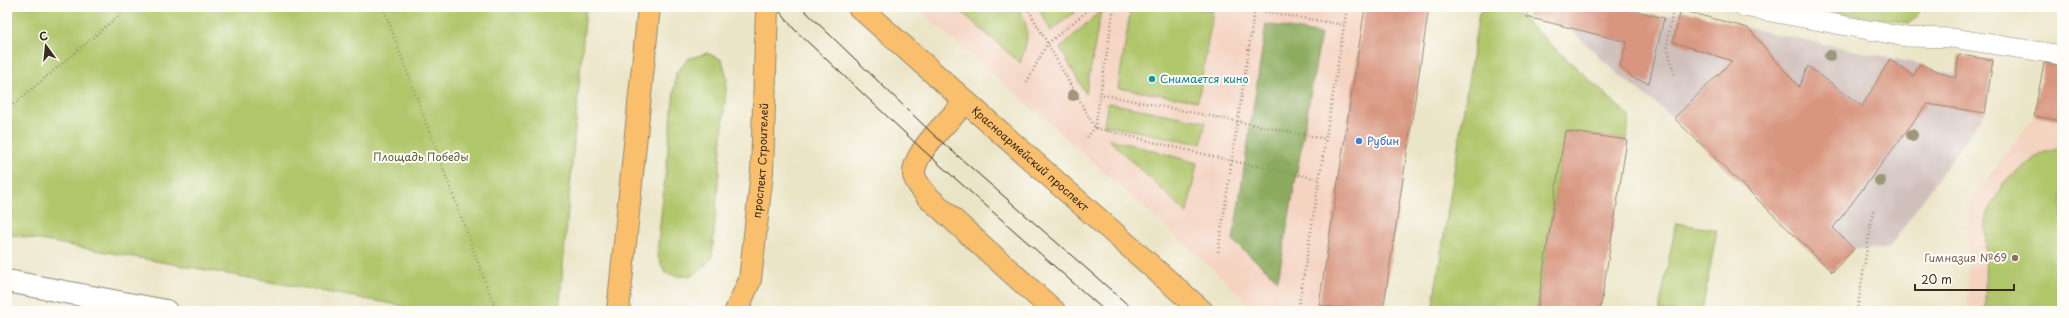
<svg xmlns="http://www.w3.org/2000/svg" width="2069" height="318" viewBox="0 0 2069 318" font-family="'Playpen Sans',sans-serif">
<rect width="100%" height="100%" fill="#fdfcf7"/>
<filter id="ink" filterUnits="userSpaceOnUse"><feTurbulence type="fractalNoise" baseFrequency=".025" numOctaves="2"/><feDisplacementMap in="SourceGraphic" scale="8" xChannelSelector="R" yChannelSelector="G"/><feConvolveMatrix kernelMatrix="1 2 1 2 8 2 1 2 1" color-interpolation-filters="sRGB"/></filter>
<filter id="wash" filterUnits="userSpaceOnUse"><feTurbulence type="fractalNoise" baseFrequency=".012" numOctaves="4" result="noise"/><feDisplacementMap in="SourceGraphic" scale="16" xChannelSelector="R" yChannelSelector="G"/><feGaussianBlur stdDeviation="0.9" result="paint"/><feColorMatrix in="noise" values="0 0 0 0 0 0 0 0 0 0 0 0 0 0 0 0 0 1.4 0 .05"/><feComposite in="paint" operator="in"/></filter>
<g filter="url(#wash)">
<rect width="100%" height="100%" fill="#ebe5c7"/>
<path fill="#f4d3c1" d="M 915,7 L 1365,7 L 1318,311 L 1256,311 L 1208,265 L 1038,113 Z
M 2034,116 L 2062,121 L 2062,311 L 1968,311 L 1968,205 Z"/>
<path fill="#d0c0bc" d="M 1620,7 L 1664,18 L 1681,10 L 1748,28 L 1920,64 L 1936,70 L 1956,74 L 1985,113 L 1888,249 L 1854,249 L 1832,272 L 1674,118 L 1618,74 L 1568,27 Z"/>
<path fill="#b0c66b" stroke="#767844" d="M 7,7 L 586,7 L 559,311 L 431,311 L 7,234 Z
M 956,7 L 1018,7 C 1031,29 1028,40 1020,63 Z
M 1038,7 L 1081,7 L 1051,31 Z
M 1131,7 L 1190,7 L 1213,11 L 1198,101 L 1118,88 Z
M 1487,7 L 1510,7 L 1629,116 L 1627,140 L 1565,131 L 1537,311 L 1432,311 L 1479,13 Z
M 1803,7 L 1919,7 L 1917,17 L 1909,23 Z
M 1101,10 L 1086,94 L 1060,48 Z
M 707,53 L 722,60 L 727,78 L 712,257 C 697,277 688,280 665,273 L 657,254 L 676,73 L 688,59 Z
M 1108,103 L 1206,122 L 1201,144 L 1104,125 Z
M 1107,138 L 1197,163 L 1187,213 Z
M 2062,146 L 2062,311 L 1985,311 L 1986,216 L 2004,182 L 2040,154 Z
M 1676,223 L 1717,230 L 1702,311 L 1659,311 Z"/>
<path fill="#8cab5f" stroke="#646a3e" d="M 1266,24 L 1321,34 L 1278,280 L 1233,241 Z"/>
<g id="blocks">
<path fill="#d8957f" d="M 1365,7 L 1429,7 L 1383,311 L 1361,311 L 1319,305 Z
M 1528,7 L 1620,7 L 1664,18 L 1649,83 L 1633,78 L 1620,66 L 1627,42 L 1527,17 Z
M 1681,10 L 1748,28 L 1799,87 L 1808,66 L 1862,106 L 1890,59 L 1913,76 L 1920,64 L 1955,78 L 1959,55 L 1993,60 L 1985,113 L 1927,104 L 1833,228 L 1854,249 L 1832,272 L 1674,118 L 1732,61 L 1673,42 Z
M 2044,63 L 2062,66 L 2062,121 L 2034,116 Z
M 1565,131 L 1627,140 L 1600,311 L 1537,311 Z"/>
</g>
</g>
<g filter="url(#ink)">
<use href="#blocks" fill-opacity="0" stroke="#938872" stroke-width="1"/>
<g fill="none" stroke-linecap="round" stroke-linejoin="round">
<defs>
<path id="lane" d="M 1744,7 L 1906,37 L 1952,38 L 2062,55"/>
<path id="street" d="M 7,281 L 166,311"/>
<g id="primary">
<path id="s1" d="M 859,7 L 1202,311"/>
<path d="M 966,102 C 951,118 912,153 914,175 C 915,182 924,191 927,196 L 1054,311"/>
<path d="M 618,311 L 649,7"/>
<path id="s2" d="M 736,311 L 750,280 L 762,172 L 767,7"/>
</g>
</defs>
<use href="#lane" stroke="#938872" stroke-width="20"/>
<use href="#street" stroke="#938872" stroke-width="24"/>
<use href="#primary" stroke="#938872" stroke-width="24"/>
<path stroke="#938872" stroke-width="2.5" stroke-dasharray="1 3" stroke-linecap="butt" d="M 383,7 L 496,311
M 1027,7 L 1095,128 L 1232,161 L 1319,179
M 1237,7 L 1344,25
M 1673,7 L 1667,46 L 1675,76
M 1027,82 L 1047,44 L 1092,7
M 1099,94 L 1326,139
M 7,110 L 129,7
M 1087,137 L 1095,128 L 1114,7
M 1218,252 L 1255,7
M 1298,311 L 1347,7
M 1857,311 L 1873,211"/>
<use href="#lane" stroke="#fff" stroke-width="19"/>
<use href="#street" stroke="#fff" stroke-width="22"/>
<use href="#primary" stroke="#f9bf6d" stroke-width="22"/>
<path stroke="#3b2a1e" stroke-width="1" d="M 776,7 L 794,29 L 923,150 L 1105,311
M 801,7 L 935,136 L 1135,311"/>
</g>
<g fill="#9d9877">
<circle cx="1830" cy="56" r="6"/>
<circle cx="1073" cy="95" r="6"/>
<circle cx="1912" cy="135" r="6"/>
<circle cx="1880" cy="181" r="6"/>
</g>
</g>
<circle fill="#0f9aa8" stroke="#fdfcf7" stroke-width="1.5" cx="1152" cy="79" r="4"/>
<circle fill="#3f7fe0" stroke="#fdfcf7" stroke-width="1.5" cx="1359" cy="141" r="4"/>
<circle fill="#8d6e63" stroke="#fdfcf7" stroke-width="1.5" cx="2015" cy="258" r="4"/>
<g text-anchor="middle" stroke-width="4" stroke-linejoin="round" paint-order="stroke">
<g font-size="11" fill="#0d838f" stroke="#fdfcf7" text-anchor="start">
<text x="1160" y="83">Снимается кино</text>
</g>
<g font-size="11" fill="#366cbe" stroke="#fdfcf7" text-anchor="start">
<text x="1367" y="145">Рубин</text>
</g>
<g font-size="11" fill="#5e5935" stroke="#fdfcf7">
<text x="421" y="161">Площадь Победы</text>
</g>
<g font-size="11" fill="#3b2a1e" stroke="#fdfcf7">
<text dy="4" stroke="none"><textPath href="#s1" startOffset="229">Красноармейский проспект</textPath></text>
<text dy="4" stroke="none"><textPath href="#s2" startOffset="154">проспект Строителей</textPath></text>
</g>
<g font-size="11" fill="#785e54" stroke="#fdfcf7" text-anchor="end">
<text x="2007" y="262">Гимназия №69</text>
</g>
</g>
<rect width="2069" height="318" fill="none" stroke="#fdfcf7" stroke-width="24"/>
<g transform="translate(46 46) rotate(345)" stroke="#fdfcf7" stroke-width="3" paint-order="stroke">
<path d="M0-3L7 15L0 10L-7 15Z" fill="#3b2a1e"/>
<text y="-6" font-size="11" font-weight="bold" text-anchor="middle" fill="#3b2a1e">С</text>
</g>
<path d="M1915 284v6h99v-6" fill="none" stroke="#3b2a1e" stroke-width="2"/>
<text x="1921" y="284" font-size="12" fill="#3b2a1e" stroke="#fdfcf7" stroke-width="3" paint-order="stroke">20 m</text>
</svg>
